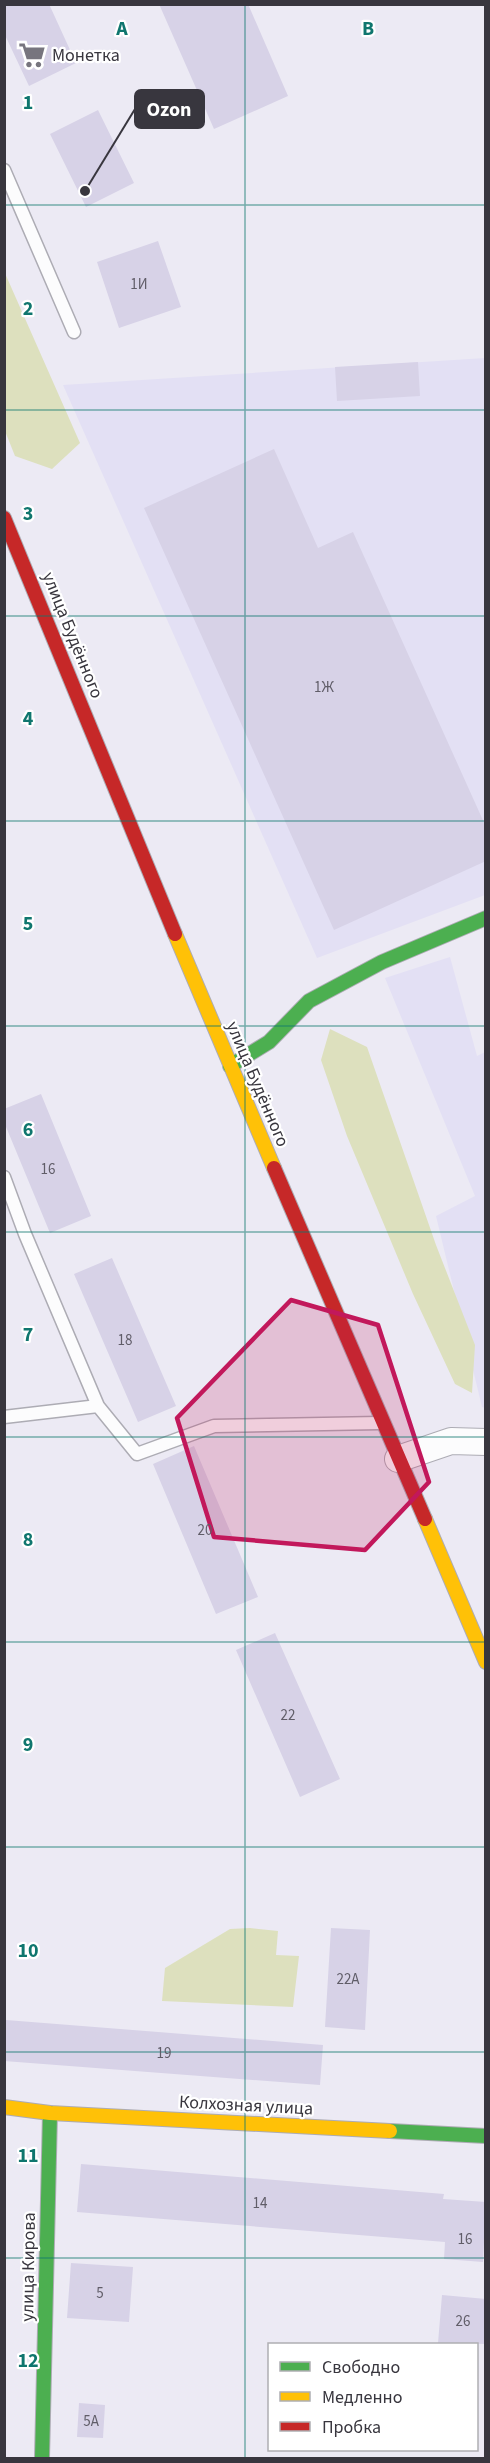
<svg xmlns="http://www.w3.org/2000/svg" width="490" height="2463" viewBox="0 0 490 2463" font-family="'Source Sans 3',sans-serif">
<rect width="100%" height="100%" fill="#eceaf4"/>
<path fill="#e3e0f4" d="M 485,358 L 485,895 L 317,958 L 63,385 Z
M 450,957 L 477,1056 L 485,1052 L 485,1408 L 482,1407 L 436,1216 L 475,1196 L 385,978 Z"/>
<path fill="#dde0be" d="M 4,271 L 80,443 L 52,469 L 15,456 L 5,431 Z
M 330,1029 L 367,1047 L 436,1245 L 475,1345 L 472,1393 L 455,1384 L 413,1294 L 347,1136 L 321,1060 Z
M 250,1928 L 278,1931 L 276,1955 L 299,1956 L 293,2007 L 162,2001 L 165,1968 L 230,1929 Z"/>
<path fill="#d7d2e7" d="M 4,4 L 49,4 L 76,63 L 29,86 L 4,33 Z
M 159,4 L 248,4 L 288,96 L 214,129 Z
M 98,110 L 134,183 L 86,207 L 50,134 Z
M 158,241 L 181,307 L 119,328 L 97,262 Z
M 418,362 L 420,396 L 337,401 L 335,367 Z
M 274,449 L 318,548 L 353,532 L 486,827 L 486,861 L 334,930 L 144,508 Z
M 41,1094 L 91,1216 L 50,1233 L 4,1122 L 4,1109 Z
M 112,1258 L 176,1406 L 138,1422 L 74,1274 Z
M 194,1446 L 258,1597 L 216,1614 L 153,1464 Z
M 275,1633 L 340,1779 L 300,1797 L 236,1650 Z
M 331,1928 L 370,1930 L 365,2030 L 325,2027 Z
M 6,2020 L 323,2045 L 320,2085 L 4,2061 Z
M 81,2164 L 444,2194 L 443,2199 L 486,2202 L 483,2262 L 444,2259 L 445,2242 L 77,2212 Z
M 71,2263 L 133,2267 L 129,2322 L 67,2318 Z
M 442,2295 L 486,2299 L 486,2344 L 438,2343 Z
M 79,2403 L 105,2405 L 103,2438 L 77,2437 Z"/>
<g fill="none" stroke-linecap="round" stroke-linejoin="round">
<defs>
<path id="lane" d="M 4,170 L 74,332
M 4,1177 L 25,1234 L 98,1406
M 4,1417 L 98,1406 L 137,1454 L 214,1426 L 380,1423"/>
<path id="street" d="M 398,1459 L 451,1441 L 486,1442"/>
<path id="fast" d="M 230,1066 L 269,1042 L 309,1001 L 382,962 L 486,918
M 390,2131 L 486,2136
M 42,2458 L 50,2113"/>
<path id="slow" d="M 175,934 L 274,1168
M 425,1519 L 486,1662
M 4,2107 L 50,2113 L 390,2131"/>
<path id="jam" d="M 4,518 L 175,934
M 274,1168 L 425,1519"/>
</defs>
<use href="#lane" stroke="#adacb4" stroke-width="15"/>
<use href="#street" stroke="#adacb4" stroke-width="28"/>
<use href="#fast" stroke="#adacb4" stroke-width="16"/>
<use href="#slow" stroke="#adacb4" stroke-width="16"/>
<use href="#jam" stroke="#adacb4" stroke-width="16"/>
<use href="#lane" stroke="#fcfcfd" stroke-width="12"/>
<use href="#street" stroke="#fcfcfd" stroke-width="26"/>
<use href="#fast" stroke="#4caf50" stroke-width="14"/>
<use href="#slow" stroke="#ffc107" stroke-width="14"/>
<use href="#jam" stroke="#c62828" stroke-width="14"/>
</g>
<path fill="#c2185b" fill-opacity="0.2" stroke="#c2185b" stroke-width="4.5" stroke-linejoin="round" d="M 291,1300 L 378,1325 L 429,1482 L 365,1550 L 214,1537 L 177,1418 Z"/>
<path fill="none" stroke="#0f766e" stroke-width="1.5" stroke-opacity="0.55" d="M 245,4 L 245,2458M 4,205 L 486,205M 4,410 L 486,410M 4,616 L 486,616M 4,821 L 486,821M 4,1026 L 486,1026M 4,1232 L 486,1232M 4,1437 L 486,1437M 4,1642 L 486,1642M 4,1847 L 486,1847M 4,2052 L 486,2052M 4,2258 L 486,2258"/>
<defs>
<symbol id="supermarket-bare" viewBox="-9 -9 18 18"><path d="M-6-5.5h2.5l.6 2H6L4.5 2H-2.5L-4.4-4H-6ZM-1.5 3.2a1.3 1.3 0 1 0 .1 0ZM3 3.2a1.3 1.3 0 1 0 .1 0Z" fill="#77757e" stroke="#fff" stroke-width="2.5" paint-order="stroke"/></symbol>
</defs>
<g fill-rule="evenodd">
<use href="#supermarket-bare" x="13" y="36" width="38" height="38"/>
</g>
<g text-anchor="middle" stroke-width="4.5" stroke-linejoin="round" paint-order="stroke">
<g font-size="15" fill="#605d68">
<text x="139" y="289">1И</text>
<text x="324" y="692">1Ж</text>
<text x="48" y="1174">16</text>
<text x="125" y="1345">18</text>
<text x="205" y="1535">20</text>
<text x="288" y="1720">22</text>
<text x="348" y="1984">22А</text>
<text x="164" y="2058">19</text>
<text x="260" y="2208">14</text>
<text x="465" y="2244">16</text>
<text x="100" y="2298">5</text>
<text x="463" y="2326">26</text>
<text x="91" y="2426">5А</text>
</g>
<g font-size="18" fill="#38363e" stroke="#fff" text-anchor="start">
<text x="52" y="61">Монетка</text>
</g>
<g font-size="18" fill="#38363e" stroke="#fff">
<text transform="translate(73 635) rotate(68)" y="6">улица Будённого</text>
<text transform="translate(258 1084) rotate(67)" y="6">улица Будённого</text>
<text transform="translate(246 2105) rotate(3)" y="6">Колхозная улица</text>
<text transform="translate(28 2267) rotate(-89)" y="6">улица Кирова</text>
</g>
</g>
<g font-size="20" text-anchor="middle" font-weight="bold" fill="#0f766e" stroke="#fff" stroke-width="4.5" stroke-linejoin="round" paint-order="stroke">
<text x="122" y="35">A</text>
<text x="368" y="35">B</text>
<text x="28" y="109">1</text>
<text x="28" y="315">2</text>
<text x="28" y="520">3</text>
<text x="28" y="725">4</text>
<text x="28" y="930">5</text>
<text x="28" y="1136">6</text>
<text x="28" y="1341">7</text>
<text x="28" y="1546">8</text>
<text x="28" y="1751">9</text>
<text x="28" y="1957">10</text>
<text x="28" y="2162">11</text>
<text x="28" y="2367">12</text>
</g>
<path fill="none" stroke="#38363e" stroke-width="2" d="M85 191L135 109"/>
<circle fill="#38363e" stroke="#fff" stroke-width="2" cx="85" cy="191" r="6"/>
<rect fill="#38363e" stroke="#38363e" stroke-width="2" x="135" y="90" width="69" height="38" rx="6"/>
<g font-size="20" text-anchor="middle" font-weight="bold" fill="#fff">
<text x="169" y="116">Ozon</text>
</g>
<rect width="490" height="2463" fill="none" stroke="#38363e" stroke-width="12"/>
<rect x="268" y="2343" width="210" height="108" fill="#ffffff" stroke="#afafb2" stroke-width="1.5"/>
<rect x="280" y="2362" width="30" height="9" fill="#4caf50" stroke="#afafb2" stroke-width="1.5"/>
<text x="322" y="2373" font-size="18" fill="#38363e">Свободно</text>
<rect x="280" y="2392" width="30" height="9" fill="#ffc107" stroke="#afafb2" stroke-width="1.5"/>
<text x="322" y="2403" font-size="18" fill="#38363e">Медленно</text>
<rect x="280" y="2422" width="30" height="9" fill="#c62828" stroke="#afafb2" stroke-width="1.5"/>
<text x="322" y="2433" font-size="18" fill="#38363e">Пробка</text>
</svg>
